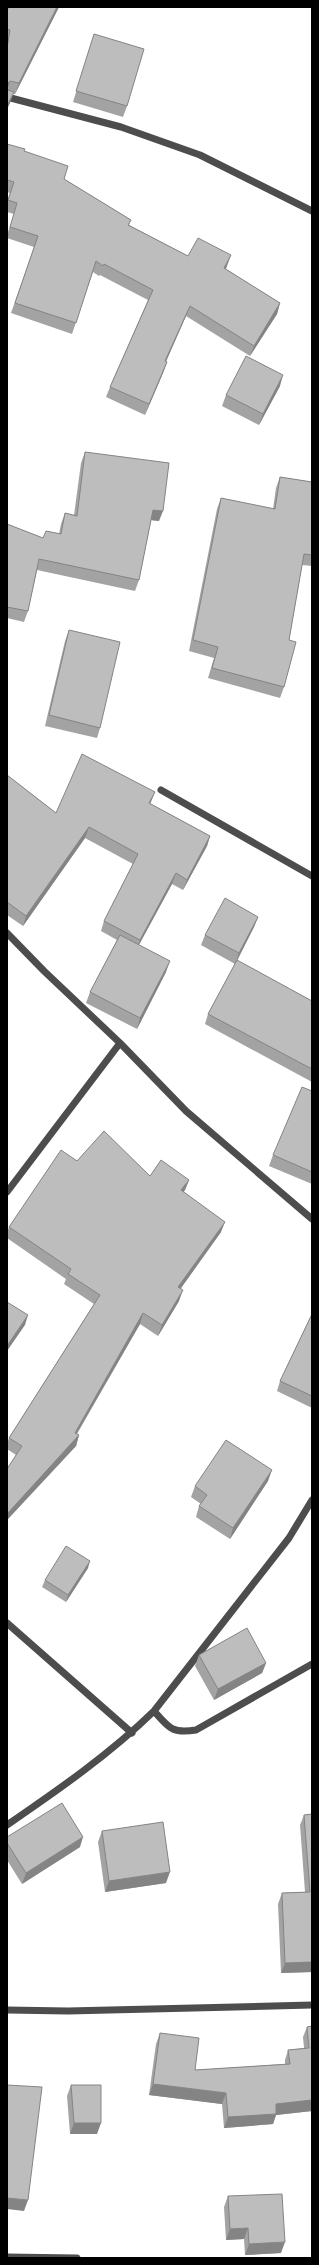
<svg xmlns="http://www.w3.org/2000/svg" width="319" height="2265" viewBox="0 0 319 2265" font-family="'Nunito Sans',sans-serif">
<rect width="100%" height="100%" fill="#fff"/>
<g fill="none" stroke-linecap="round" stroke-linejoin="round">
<path stroke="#4d4d4d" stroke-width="7" d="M 7,97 L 121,127 L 200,155 L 312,211
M 161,790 L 312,876
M 7,933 L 44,971 L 120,1043 L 186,1111 L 312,1219
M 7,1192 L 120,1043
M 7,1623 L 132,1733
M 154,1711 C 169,1728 172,1734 196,1730 L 312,1664
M 7,1825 C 58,1790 110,1754 154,1711 L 289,1538 L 312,1500
M 7,2010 L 68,2011 L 312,2005
M 7,2257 L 77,2258"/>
</g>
<path fill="#a3a3a3" d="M 59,7 L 15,94 L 13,94 L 7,109 L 7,10 Z
M 94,34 L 127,106 L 123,117 L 73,102 Z
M 7,144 L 24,151 L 64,179 L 131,220 L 129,225 L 188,256 L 227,266 L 226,269 L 280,303 L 277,314 L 250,356 L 186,316 L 166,362 L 167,362 L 163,373 L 145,415 L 106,397 L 110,387 L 148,300 L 100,275 L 99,276 L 93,272 L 72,334 L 11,313 L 34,247 L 7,238 L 7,235 L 14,214 L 7,212 L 7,202 L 10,193 L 7,192 Z
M 280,386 L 259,425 L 222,406 L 226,395 Z
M 85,452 L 159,521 L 151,520 L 139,580 L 135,591 L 37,570 L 28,611 L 24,622 L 7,618 L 7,524 L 43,538 L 59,534 L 61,524 L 65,513 L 74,515 L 81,463 Z
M 280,477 L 312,482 L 312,566 L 302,565 L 289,640 L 284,687 L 280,698 L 208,678 L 214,658 L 189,651 L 217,509 L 221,498 L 273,509 L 276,488 Z
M 69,630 L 100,728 L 97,738 L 45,726 L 65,641 Z
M 7,775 L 56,813 L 151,804 L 210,836 L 207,846 L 183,890 L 172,884 L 139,945 L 166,972 L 137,1029 L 86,1003 L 90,992 L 117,940 L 101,931 L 104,921 L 133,864 L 85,838 L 23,926 L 7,915 Z
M 258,917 L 254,927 L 237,961 L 312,1001 L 312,1082 L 205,1024 L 208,1014 L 235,964 L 201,945 L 205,935 Z
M 312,1091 L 312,1184 L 269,1166 L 273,1155 Z
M 77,1161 L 150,1176 L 189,1180 L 184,1192 L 221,1232 L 180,1289 L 179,1301 L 158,1336 L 140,1324 L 77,1434 L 79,1435 L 76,1446 L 7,1520 L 7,1469 L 16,1455 L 7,1449 L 7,1444 L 9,1438 L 94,1304 L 64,1284 L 66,1279 L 7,1238 L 7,1233 L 9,1227 Z
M 312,1314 L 312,1408 L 277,1391 L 280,1381 Z
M 268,1481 L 230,1539 L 196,1517 L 199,1506 L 201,1504 L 191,1497 L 195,1486 Z
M 88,1568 L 66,1602 L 42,1587 L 45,1580 Z
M 199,1655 L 266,1663 L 262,1673 L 214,1700 L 195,1666 Z
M 312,1814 L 312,1972 L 281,1973 L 278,1904 L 282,1893 L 305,1892 L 300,1825 L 304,1815 Z
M 102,1831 L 166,1883 L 105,1892 L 98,1842 Z
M 7,1837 L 80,1847 L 22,1884 L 7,1860 Z
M 312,2026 L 312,2111 L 276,2115 L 273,2124 L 224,2128 L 222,2104 L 149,2095 L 156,2044 L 160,2033 L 195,2070 L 285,2064 L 285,2060 L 288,2050 L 304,2048 L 303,2037 L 307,2027 Z
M 71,2085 L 97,2134 L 70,2134 L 67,2096 Z
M 228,2196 L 281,2253 L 245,2255 L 244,2239 L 226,2240 L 224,2207 Z"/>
<path fill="#848484" d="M 57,7 L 59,7 L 15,94 L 19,83 Z
M 10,81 L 7,90 L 7,84 Z
M 14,92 L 10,103 L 7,109 L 7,106 Z
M 231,255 L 227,266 L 220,279 L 224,268 Z
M 280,303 L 277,314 L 250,356 L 254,346 Z
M 190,306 L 186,316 L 161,372 L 165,361 Z
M 167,362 L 163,373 L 145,415 L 149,404 Z
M 283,375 L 280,386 L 259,425 L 263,414 Z
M 153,510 L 163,511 L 159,521 L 150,520 Z
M 155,792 L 151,802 L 146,813 L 149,803 Z
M 89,827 L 85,838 L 23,926 L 26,916 Z
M 210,836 L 207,846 L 183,890 L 187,880 Z
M 176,873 L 172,884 L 136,950 L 140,940 Z
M 258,917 L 254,927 L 235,964 L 239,953 Z
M 170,961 L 166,972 L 137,1029 L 140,1018 Z
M 189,1180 L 185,1190 L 177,1200 L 181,1190 Z
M 225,1222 L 221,1232 L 174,1298 L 178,1287 Z
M 183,1290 L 179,1301 L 158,1336 L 162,1325 Z
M 143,1313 L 140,1324 L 71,1443 L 75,1433 Z
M 28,1315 L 25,1325 L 7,1351 L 7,1346 Z
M 79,1435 L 76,1446 L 7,1520 L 7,1514 Z
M 272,1470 L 268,1481 L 230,1539 L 233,1528 Z
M 90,1561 L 88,1568 L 66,1602 L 68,1595 Z
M 266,1663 L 262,1673 L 214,1700 L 218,1689 Z
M 83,1837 L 80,1847 L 22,1884 L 26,1873 Z
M 170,1872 L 166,1883 L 105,1892 L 109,1881 Z
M 312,1962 L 312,1972 L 281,1973 L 285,1963 Z
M 153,2084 L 226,2093 L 222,2104 L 149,2095 Z
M 312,2100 L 312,2111 L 276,2115 L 273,2124 L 224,2128 L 228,2117 L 276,2104 Z
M 74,2123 L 101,2123 L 97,2134 L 70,2134 Z
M 7,2198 L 28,2200 L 24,2211 L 7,2209 Z
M 248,2228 L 244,2239 L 226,2240 L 230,2229 Z
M 285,2242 L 281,2253 L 245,2255 L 249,2244 Z"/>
<path fill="#bdbdbd" stroke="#848484" d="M 9,7 L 57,7 L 19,83 L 10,81 L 7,84 L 7,48 L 10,30 L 7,29 L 7,10 Z
M 94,34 L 144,49 L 127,106 L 76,91 Z
M 7,88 L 8,90 L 14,92 L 7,106 Z
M 7,144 L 25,149 L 24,151 L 68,166 L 64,179 L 131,220 L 128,225 L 188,256 L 198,238 L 231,255 L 224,268 L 280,303 L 254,346 L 190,306 L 165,361 L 167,362 L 149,404 L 110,387 L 153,290 L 104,264 L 103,266 L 96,261 L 76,323 L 15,303 L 38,236 L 10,227 L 17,203 L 8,200 L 14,182 L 7,180 Z
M 246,356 L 283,375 L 263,414 L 226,395 Z
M 85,452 L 169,463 L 163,511 L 153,510 L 139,580 L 39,559 L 28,611 L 7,607 L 7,524 L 43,538 L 46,531 L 61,534 L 65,513 L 77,516 Z
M 280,477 L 312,482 L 312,555 L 304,554 L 289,640 L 296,642 L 284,687 L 212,668 L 218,647 L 193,640 L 221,498 L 275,509 Z
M 69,630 L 120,642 L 100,728 L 49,715 Z
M 82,754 L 155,792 L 149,803 L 210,836 L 187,880 L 176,873 L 140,940 L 104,921 L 138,854 L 89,827 L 26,916 L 7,902 L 7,775 L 56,813 Z
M 225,898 L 258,917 L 239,953 L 205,935 Z
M 120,935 L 170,961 L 140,1018 L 90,992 Z
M 237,960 L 312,1001 L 312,1069 L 208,1014 Z
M 302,1087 L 312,1091 L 312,1172 L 273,1155 Z
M 104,1131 L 150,1176 L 161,1160 L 189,1180 L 181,1190 L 225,1222 L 178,1287 L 183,1290 L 162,1325 L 143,1313 L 75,1433 L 79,1435 L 7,1514 L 7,1469 L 22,1446 L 9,1438 L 100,1295 L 68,1274 L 71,1269 L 9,1227 L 61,1150 L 77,1161 Z
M 7,1302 L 28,1315 L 7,1346 Z
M 312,1314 L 312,1396 L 280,1381 Z
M 226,1440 L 272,1470 L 233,1528 L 199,1506 L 207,1495 L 195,1486 Z
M 66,1546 L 90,1561 L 68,1595 L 45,1580 Z
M 247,1628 L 266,1663 L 218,1689 L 199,1655 Z
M 62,1803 L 83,1837 L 26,1873 L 7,1843 L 7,1837 Z
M 312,1814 L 312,1962 L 285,1963 L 282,1893 L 310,1892 L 304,1815 Z
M 163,1822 L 170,1872 L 109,1881 L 102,1831 Z
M 312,2026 L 312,2100 L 276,2104 L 276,2114 L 228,2117 L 226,2093 L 153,2084 L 160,2033 L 199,2038 L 195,2070 L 290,2064 L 288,2050 L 309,2048 L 307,2027 Z
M 7,2085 L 42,2087 L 28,2200 L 7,2198 Z
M 71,2085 L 101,2085 L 101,2123 L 74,2123 Z
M 282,2194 L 285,2242 L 249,2244 L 248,2228 L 230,2229 L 228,2196 Z"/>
<rect width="319" height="2265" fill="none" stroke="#000000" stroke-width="16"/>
</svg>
